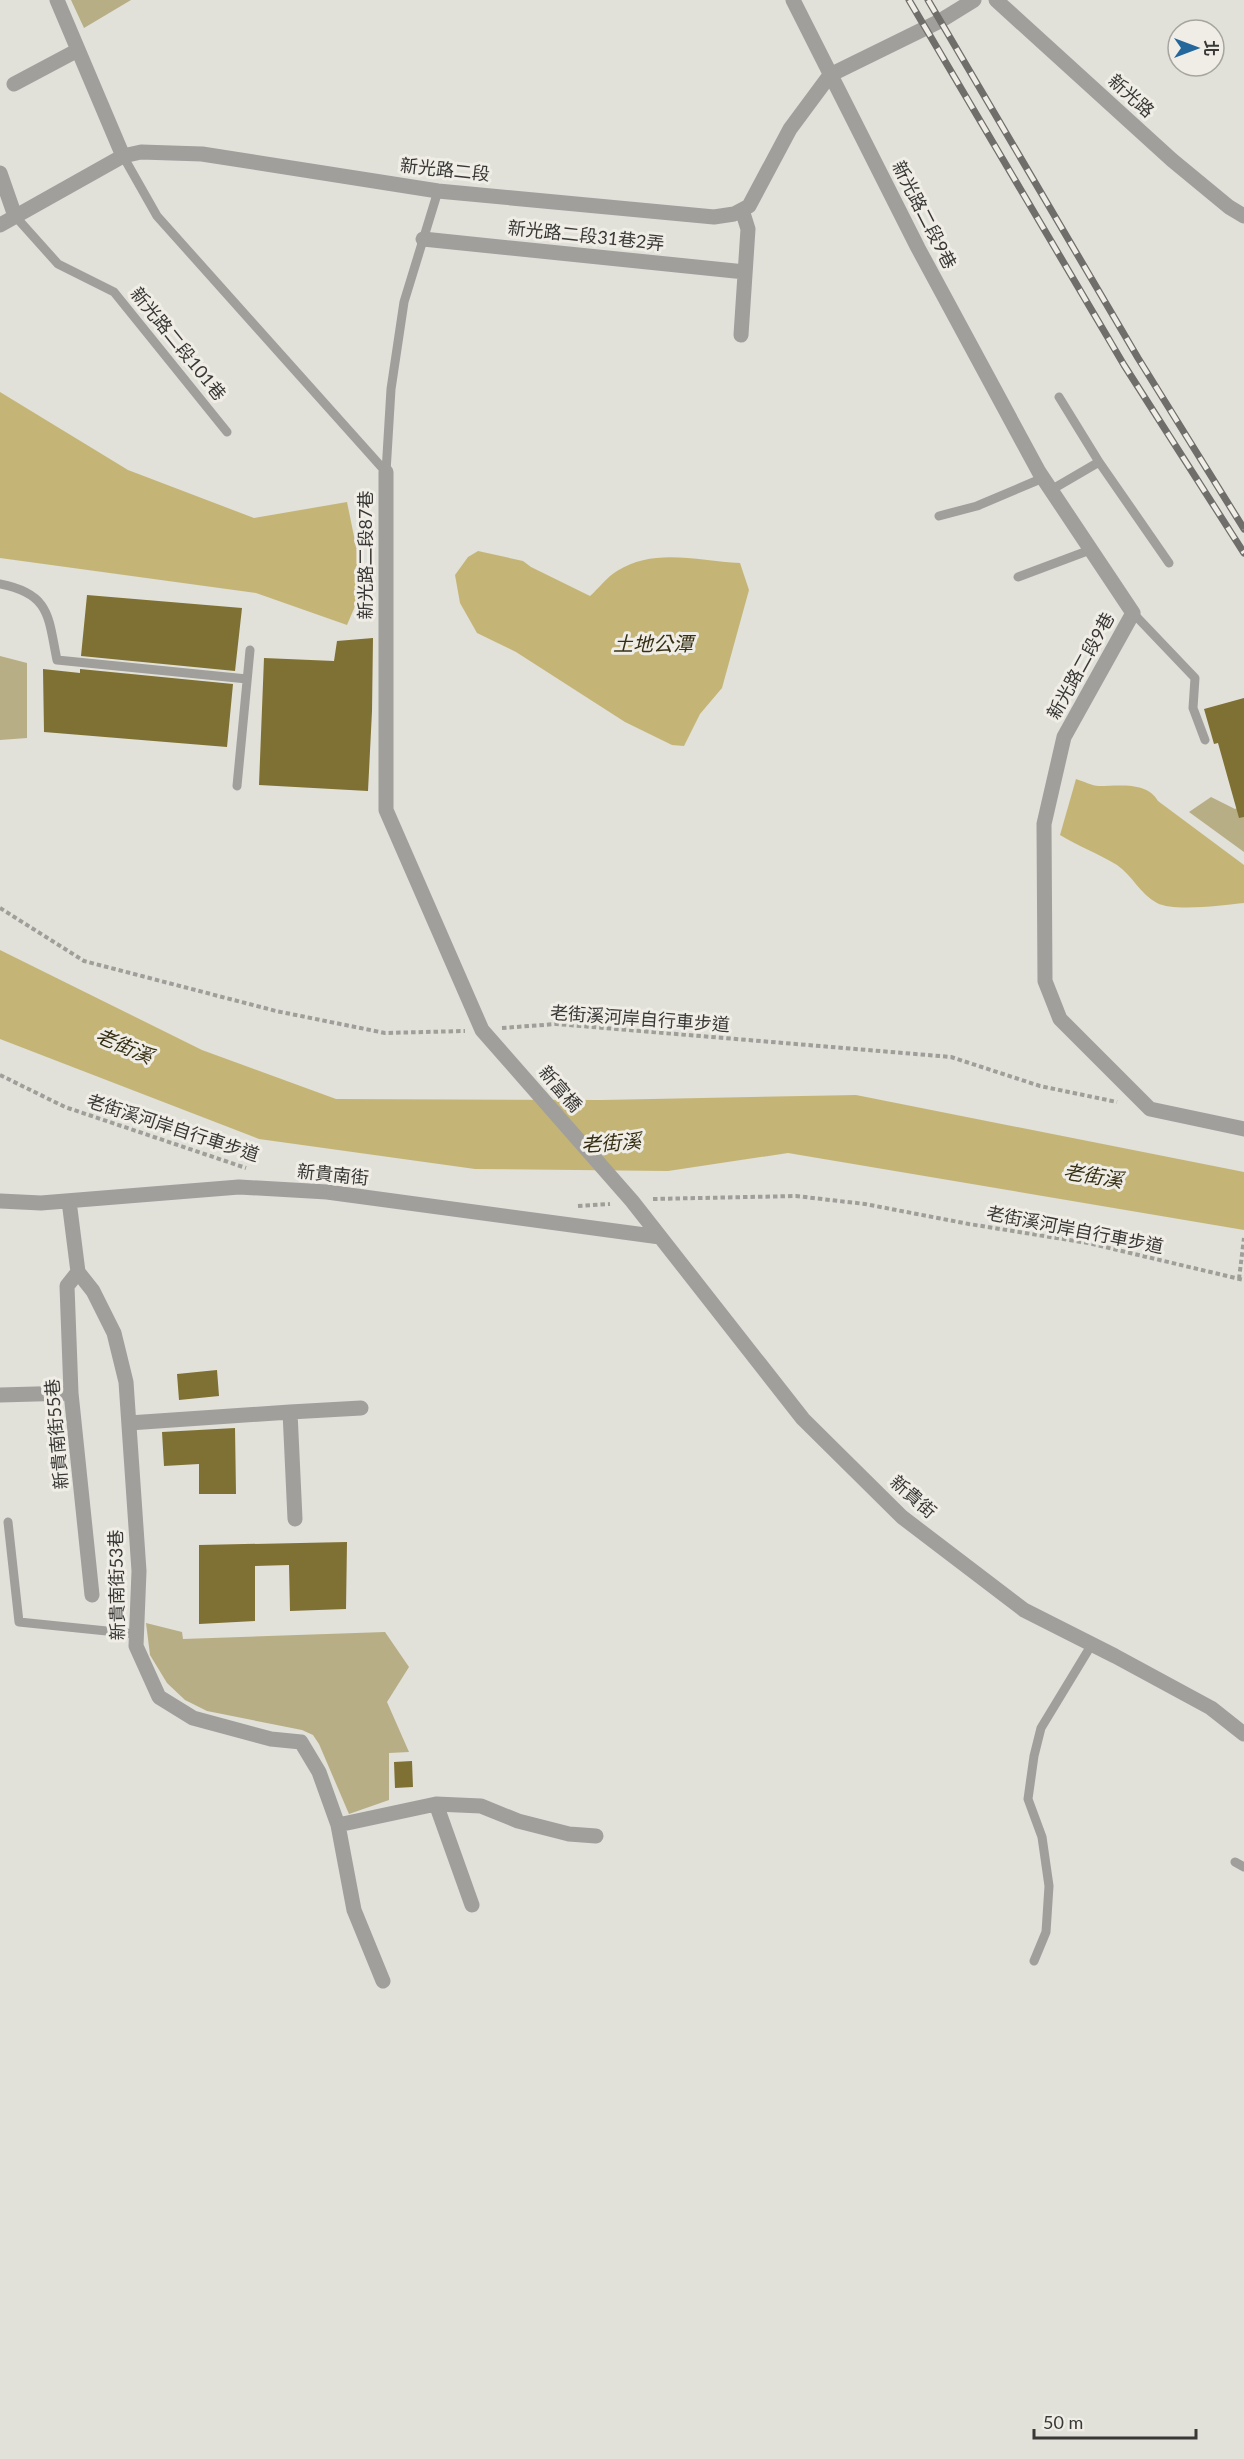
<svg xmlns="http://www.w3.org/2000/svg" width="1244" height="2459" viewBox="0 0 1244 2459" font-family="Lato,'Noto Sans TC',sans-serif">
<rect width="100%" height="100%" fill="#e1e0d9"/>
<path fill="#b7ae86" d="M 71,0 L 131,0 L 84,28 Z
M 0,656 L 27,663 L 27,738 L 0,740 Z
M 1211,797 L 1235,809 L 1244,805 L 1244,852 L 1189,812 Z
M 146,1623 L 182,1632 L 183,1639 L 385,1632 L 409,1667 L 387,1702 L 409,1752 L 389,1753 L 389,1800 L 349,1814 L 319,1744 L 313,1735 L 302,1730 L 207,1711 L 185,1700 L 167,1683 L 150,1655 Z"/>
<path fill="#c4b577" d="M 0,392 L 128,470 L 254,518 L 347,502 L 364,585 L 347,625 L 256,593 L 0,558 Z
M 478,551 L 523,561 L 531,567 L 590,596 C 599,588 607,577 617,571 C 654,547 699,561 740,563 L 749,590 L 722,688 L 700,714 L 684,746 L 672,745 L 625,722 L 516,652 L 477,633 L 460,603 L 455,575 L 468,557 Z
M 1076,779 C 1083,781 1092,786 1099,786 C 1118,786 1147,781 1158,801 L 1244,865 L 1244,903 C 1224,905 1174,912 1157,903 C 1140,894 1132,875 1117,865 C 1099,854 1078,846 1060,835 Z
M 0,950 L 202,1050 L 336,1099 L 602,1100 L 856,1095 L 1244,1172 L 1244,1230 L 788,1153 L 668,1171 L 475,1169 L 259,1139 L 0,1039 Z"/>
<path fill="#7f7133" d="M 87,595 L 242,608 L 235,671 L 81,656 Z
M 373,638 L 372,711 L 368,791 L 259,785 L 264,658 L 334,661 L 337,641 Z
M 43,669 L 80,673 L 80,669 L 233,684 L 227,747 L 44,732 Z
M 1244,698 L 1244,817 L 1239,818 L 1218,743 L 1214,744 L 1204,709 Z
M 217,1370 L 219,1396 L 179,1400 L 177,1374 Z
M 235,1428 L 236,1494 L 199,1494 L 199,1464 L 164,1466 L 162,1432 Z
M 347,1542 L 346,1609 L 290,1611 L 289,1565 L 255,1566 L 255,1621 L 199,1624 L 199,1545 Z
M 412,1761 L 413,1787 L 395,1788 L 394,1762 Z"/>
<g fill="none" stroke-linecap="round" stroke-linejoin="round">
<path stroke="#9f9e99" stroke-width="4" stroke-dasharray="4.5 3" stroke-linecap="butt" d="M 0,908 L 84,961 L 276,1011 L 385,1033 L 465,1031
M 502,1028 L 556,1024 L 951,1057 L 1040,1086 L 1117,1102
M 0,1075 L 65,1107 L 246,1168
M 653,1199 L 796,1196 L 865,1204 L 969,1224 L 1088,1243 L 1244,1280
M 578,1206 L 610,1204
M 1239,1279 L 1244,1238"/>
<path stroke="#a09f9c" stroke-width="9" d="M 123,156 L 157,216 L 386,472
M 15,216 L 58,264 L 114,292 L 227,432
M 1059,397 L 1099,462
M 386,472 L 391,389 L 404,302 L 438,191
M 1051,490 L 1099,462 L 1169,563
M 939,516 L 977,506 L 1043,478
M 1018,577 L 1090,550
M 0,584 C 51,594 48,617 57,660 L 247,679
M 1133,613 L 1195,678 L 1193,708 L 1205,740
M 237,786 L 250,650
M 8,1522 L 19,1622 L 136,1634
M 1235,1862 L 1244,1867
M 1034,1961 L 1046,1932 L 1049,1886 L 1042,1837 L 1028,1799 L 1034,1756 L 1041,1728 L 1092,1644"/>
<path stroke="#a09f9c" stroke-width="15" d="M 57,0 L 123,156
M 793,0 L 918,248 L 1039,472 L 1133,613 L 1064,737 L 1044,824 L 1045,981 L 1060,1019 L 1150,1109 L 1244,1129
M 996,0 L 1172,160 L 1229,207 L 1244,216
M 14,84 L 78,50
M 0,173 L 15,216
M 0,225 L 123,156 L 141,152 L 202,154 L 438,191 L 714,217 L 734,214 L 749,206 L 790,129 L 830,75 L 940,21 L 974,0
M 423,239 L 745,272
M 741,335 L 748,229 L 742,210
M 386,472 L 386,810 L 482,1030 L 632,1201 L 803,1419 L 902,1517 L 1024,1610 L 1115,1656 L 1211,1708 L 1244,1734
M 0,1201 L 41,1203 L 239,1187 L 327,1192 L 660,1237
M 69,1201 L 78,1272 L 93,1291 L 114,1333 L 126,1382 L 139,1571 L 136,1646 L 159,1697 L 193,1718 L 271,1739 L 301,1742 L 319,1772 L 338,1825 L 354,1910 L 383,1981
M 78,1272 L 67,1286 L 71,1393 L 92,1595
M 0,1395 L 71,1393
M 290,1412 L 361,1408
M 129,1423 L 290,1412 L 295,1519
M 436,1804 L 472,1905
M 338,1825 L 436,1804 L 481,1806 L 518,1821 L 569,1834 L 596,1836"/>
<defs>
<path id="rail" d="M 909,0 L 1124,365 L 1244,553
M 928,0 L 1138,358 L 1244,529"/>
</defs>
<use href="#rail" stroke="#6f6e6a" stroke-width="7"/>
<use href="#rail" stroke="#efede6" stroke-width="4.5" stroke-dasharray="14" stroke-linecap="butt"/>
</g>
<g text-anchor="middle" stroke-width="6" stroke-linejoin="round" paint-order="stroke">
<g font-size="18" fill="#393836" stroke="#efede6">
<text transform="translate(1131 96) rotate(42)" y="6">新光路</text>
<text transform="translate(445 170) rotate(6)" y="6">新光路二段</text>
<text transform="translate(924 215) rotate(63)" y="6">新光路二段9巷</text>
<text transform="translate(586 236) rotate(6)" y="6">新光路二段31巷2弄</text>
<text transform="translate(178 344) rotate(51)" y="6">新光路二段101巷</text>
<text transform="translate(366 555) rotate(-90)" y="6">新光路二段87巷</text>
<text transform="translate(1081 666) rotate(-61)" y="6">新光路二段9巷</text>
<text transform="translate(640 1019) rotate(4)" y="6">老街溪河岸自行車步道</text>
<text transform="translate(560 1089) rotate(49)" y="6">新富橋</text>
<text transform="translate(173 1128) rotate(18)" y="6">老街溪河岸自行車步道</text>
<text transform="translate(333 1175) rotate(6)" y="6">新貴南街</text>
<text transform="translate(1075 1230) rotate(11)" y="6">老街溪河岸自行車步道</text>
<text transform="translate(57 1434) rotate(-95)" y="6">新貴南街55巷</text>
<text transform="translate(913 1497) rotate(41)" y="6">新貴街</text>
<text transform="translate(117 1585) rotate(-91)" y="6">新貴南街53巷</text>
</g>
<g font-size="20" font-style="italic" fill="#373014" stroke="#efede6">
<text x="653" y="651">土地公潭</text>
<text transform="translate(124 1046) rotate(23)" y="7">老街溪</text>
<text transform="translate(611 1143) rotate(-4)" y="7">老街溪</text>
<text transform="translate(1093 1176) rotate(9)" y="7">老街溪</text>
</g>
</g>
<g transform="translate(1196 48) rotate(90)"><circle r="28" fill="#efede6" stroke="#a6a5a0" stroke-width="1.5"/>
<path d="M0-4.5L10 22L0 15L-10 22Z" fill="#24679c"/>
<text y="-9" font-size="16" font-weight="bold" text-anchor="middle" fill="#393836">北</text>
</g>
<path d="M1034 2429v9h162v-9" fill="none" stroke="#393836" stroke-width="3"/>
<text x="1043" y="2429" font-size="18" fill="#393836" stroke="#efede6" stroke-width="4.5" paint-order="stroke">50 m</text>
</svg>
